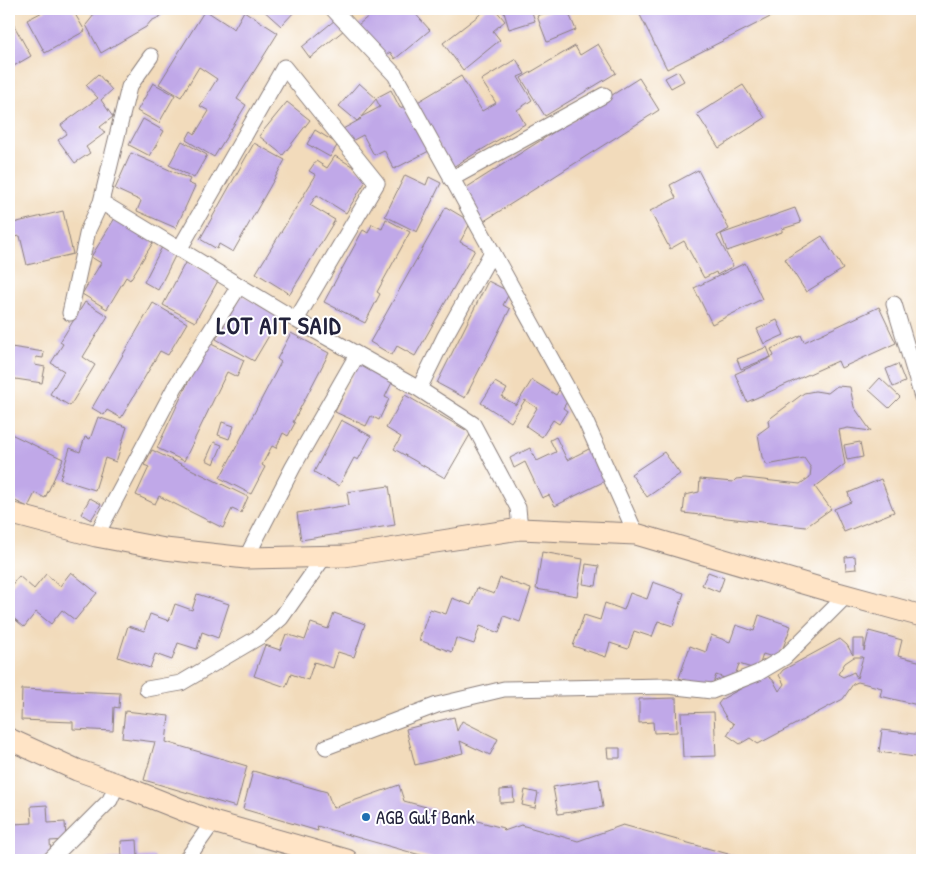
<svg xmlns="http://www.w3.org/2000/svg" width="931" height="869" viewBox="0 0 931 869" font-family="'Patrick Hand',sans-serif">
<rect width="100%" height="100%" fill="#fff"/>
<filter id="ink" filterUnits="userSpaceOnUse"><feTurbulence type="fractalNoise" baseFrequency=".02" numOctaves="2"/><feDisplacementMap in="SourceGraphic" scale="10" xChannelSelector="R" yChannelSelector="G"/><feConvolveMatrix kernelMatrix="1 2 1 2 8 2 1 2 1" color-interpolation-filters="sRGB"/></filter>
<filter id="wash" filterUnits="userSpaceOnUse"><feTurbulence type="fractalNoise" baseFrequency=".0096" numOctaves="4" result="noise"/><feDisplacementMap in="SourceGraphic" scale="20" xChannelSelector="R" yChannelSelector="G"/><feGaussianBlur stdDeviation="1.12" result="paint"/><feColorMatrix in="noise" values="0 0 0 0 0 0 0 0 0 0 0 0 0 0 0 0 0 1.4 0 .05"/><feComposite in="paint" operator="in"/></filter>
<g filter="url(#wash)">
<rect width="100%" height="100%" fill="#f2dbbb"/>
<g id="blocks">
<path fill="#c0a8e8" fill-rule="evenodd" d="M 48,9 L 72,9 L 85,31 L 45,53 L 27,20 Z
M 86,9 L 167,9 L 161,16 L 151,21 L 146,27 L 101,53 L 86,25 L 94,15 Z
M 262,9 L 297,9 L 281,26 Z
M 377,9 L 411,9 L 430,30 L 395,59 L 390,52 L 385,56 L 358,25 Z
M 487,9 L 495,9 L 505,21 L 493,31 L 500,40 L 463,70 L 443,43 Z
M 503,9 L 531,9 L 535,21 L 509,29 Z
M 555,9 L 567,9 L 576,30 L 547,42 L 537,16 Z
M 637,9 L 786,9 L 667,69 Z
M 205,10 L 234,29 L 244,11 L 278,33 L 237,99 L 246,105 L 214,157 L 186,140 L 191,131 L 195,134 L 209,111 L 200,106 L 217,79 L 199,67 L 181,97 L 159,84 Z
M 11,20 L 31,56 L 12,67 L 9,62 L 9,21 Z
M 335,20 L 344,30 L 310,58 L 302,47 Z
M 598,44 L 616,73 L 545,116 L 521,78 L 575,46 L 580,55 Z
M 516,59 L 525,74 L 518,77 L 532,100 L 517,110 L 525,124 L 451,168 L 416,103 L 461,76 L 482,111 L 496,103 L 481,80 Z
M 678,71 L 684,81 L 671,88 L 665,78 Z
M 98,74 L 112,90 L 101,100 L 113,117 L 100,127 L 105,133 L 86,147 L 90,153 L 75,163 L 58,140 L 67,134 L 61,125 L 98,98 L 86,85 Z
M 639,78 L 659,110 L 481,223 L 461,191 Z
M 153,83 L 175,95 L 159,123 L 137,111 Z
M 359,83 L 376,98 L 391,90 L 400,108 L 405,106 L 429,151 L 394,169 L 384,150 L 374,155 L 363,135 L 348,143 L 341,130 L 361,119 L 360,118 L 357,121 L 339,106 ZM 376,99 L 380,107 L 361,117 Z
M 743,85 L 765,118 L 719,148 L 697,114 Z
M 287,102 L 310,120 L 283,155 L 259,136 Z
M 143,119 L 164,131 L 150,156 L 129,145 Z
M 315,130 L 338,144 L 330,157 L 307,144 Z
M 182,141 L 207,155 L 194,178 L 169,165 Z
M 254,143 L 285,160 L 233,252 L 219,244 L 217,249 L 200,239 Z
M 131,153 L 190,179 L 188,183 L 195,186 L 176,228 L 137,211 L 141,201 L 115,189 Z
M 335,156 L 369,176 L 346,213 L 317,195 L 310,205 L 335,220 L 290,294 L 256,273 L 316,175 L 309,171 L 316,161 L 327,168 Z
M 698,170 L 729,229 L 717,236 L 733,266 L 717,275 L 716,272 L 704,278 L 684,241 L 670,249 L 650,211 L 676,198 L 670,185 Z
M 405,175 L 426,185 L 429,177 L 441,183 L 417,232 L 385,216 Z
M 446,207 L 471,222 L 460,242 L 475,250 L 415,356 L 397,346 L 392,355 L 370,342 Z
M 795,208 L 801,223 L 782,229 L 782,232 L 727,251 L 721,234 Z
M 63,211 L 73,254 L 27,265 L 20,236 L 9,238 L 9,224 Z
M 115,218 L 154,241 L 130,280 L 126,277 L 107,309 L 82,294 L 101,263 L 91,257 Z
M 386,219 L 410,232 L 377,292 L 380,294 L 365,323 L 324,302 L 363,230 L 368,233 L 372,224 L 382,229 Z
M 822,236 L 843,269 L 806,292 L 785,259 Z
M 162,247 L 176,254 L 158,290 L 144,282 Z
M 186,261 L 219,279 L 195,322 L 163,305 Z
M 745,263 L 762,299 L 712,324 L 694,288 Z
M 488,281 L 510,292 L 503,305 L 510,309 L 465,398 L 437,383 Z
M 242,295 L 280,317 L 254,361 L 216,339 Z
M 85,302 L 108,316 L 83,357 L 95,365 L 70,406 L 50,394 L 64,371 L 51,363 L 63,344 L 60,342 Z
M 153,303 L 187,323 L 168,355 L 160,351 L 121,418 L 107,410 L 104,415 L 92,408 Z
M 879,307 L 896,343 L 841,368 L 838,361 L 747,402 L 735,374 L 774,356 L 771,349 L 801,335 L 804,342 Z
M 777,320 L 784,335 L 764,344 L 757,329 Z
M 291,333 L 329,353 L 293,422 L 295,423 L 288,436 L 283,433 L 276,448 L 272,446 L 262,465 L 265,467 L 251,494 L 220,478 L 281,362 L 277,359 Z
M 207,342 L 244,360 L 237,377 L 227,372 L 184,461 L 157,448 Z
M 11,347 L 44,352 L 43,358 L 36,357 L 35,365 L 45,367 L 42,383 L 9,378 Z
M 767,347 L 771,357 L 741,369 L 737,359 Z
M 360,360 L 395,376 L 385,397 L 389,399 L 379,420 L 371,416 L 366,426 L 335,412 Z
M 898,364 L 905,382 L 893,387 L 886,369 Z
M 880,378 L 900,397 L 889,408 L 869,390 Z
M 532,380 L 556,395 L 559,390 L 570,397 L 563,408 L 567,411 L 559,424 L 553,420 L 542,437 L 526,426 L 537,408 L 525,400 L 511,422 L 481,403 L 495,382 L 507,389 L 502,397 L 516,405 Z
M 837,386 L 850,387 L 854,407 L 871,431 L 848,428 L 839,430 L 845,464 L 815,487 L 831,509 L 806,527 L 683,513 L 685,495 L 699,492 L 700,479 L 733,482 L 736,479 L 745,478 L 800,484 L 810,477 L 811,468 L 804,458 L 767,465 L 762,457 L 758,434 L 769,426 L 768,420 L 804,393 L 815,391 L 828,393 Z
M 405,395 L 471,433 L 445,478 L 394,449 L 401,437 L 386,428 Z
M 98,417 L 127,427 L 116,462 L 105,458 L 95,490 L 60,479 L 70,448 L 80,452 L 85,437 L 90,439 Z
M 341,420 L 371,436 L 358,460 L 354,458 L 339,486 L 314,472 Z
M 222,422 L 234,426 L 229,439 L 218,435 Z
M 9,433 L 63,459 L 45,498 L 35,493 L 28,507 L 9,498 Z
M 556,437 L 567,460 L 591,448 L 607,480 L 555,506 L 549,495 L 542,498 L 525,462 L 514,468 L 510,458 L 530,448 L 537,461 L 556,452 L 550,440 Z
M 214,442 L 222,445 L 214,464 L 206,460 Z
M 860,442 L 863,457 L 847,460 L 844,445 Z
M 152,450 L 248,497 L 241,513 L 232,509 L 223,528 L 159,496 L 155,504 L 136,495 L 149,467 L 144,465 Z
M 664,452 L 680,474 L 647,497 L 631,474 Z
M 881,479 L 894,512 L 844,532 L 834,509 L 851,502 L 848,493 Z
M 389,486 L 395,525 L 301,540 L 297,513 L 349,505 L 347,492 Z
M 90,498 L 101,504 L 91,520 L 81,514 Z
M 542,552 L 583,559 L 577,596 L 536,589 Z
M 855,556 L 856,569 L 846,570 L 845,557 Z
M 586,564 L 599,566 L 596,586 L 583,584 Z
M 71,572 L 97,593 L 75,620 L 62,610 L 51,624 L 36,612 L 24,627 L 10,615 L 9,616 L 9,588 L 19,576 L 34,589 L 46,574 L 60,586 Z
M 708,572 L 724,578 L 719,592 L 702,585 Z
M 500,578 L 531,589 L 520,622 L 504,616 L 499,633 L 480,626 L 474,644 L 456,638 L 452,652 L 419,640 L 430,609 L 446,614 L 452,598 L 471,605 L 477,588 L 494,594 Z
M 653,582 L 684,593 L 673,626 L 658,621 L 652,637 L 634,631 L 628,649 L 610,643 L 606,657 L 573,646 L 584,615 L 600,620 L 605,603 L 624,610 L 630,593 L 647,599 Z
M 197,594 L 229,604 L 218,638 L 202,632 L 197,649 L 178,643 L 172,660 L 155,654 L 150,668 L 118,657 L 128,626 L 144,631 L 150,614 L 169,621 L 175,604 L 192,610 Z
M 334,613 L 365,624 L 354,657 L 338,652 L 333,668 L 314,662 L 308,680 L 291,674 L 286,687 L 254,676 L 265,645 L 280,650 L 286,634 L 305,640 L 311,623 L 328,629 Z
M 759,615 L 791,626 L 779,659 L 763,654 L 758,670 L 739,664 L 733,681 L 716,675 L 711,689 L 679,678 L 690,646 L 706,652 L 711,635 L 730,642 L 736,625 L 754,631 Z
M 869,631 L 902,640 L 898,656 L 922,662 L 922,706 L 880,696 L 882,688 L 858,682 L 853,684 L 843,699 L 758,744 L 750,738 L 740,744 L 727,735 L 734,724 L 727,719 L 718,704 L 722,699 L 766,675 L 773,680 L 779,691 L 784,684 L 779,675 L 783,670 L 840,639 L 847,645 L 853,655 L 853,639 L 864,639 L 864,651 ZM 854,657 L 863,657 L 857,678 L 854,672 L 843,677 L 838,674 L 845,663 Z
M 22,689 L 120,693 L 119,708 L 114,707 L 113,731 L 73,729 L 73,722 L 21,720 Z
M 676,698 L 677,732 L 654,733 L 653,722 L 639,723 L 639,699 Z
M 125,711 L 169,716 L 166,742 L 247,766 L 236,807 L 144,780 L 155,742 L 122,738 Z
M 714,712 L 716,756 L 683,757 L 681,713 Z
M 454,717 L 457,731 L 462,721 L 498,739 L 490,755 L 460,741 L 463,753 L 415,765 L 406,729 Z
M 882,730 L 922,735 L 922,758 L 879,752 Z
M 607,748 L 620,748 L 620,758 L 608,758 Z
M 253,771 L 327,792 L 333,808 L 399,785 L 404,801 L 503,828 L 504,831 L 521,825 L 578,841 L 623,825 L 750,860 L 438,860 L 317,826 L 318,831 L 243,809 Z
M 599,779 L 603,807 L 558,814 L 553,787 Z
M 513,789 L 514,802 L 500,803 L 500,790 Z
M 525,790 L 538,793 L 535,808 L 522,805 Z
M 47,805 L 48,823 L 65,822 L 66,840 L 50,841 L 51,857 L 31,859 L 31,860 L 9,860 L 9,842 L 14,842 L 13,824 L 32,823 L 31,806 Z
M 137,840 L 138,857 L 155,856 L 155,860 L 106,860 L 106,859 L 122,858 L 121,841 Z"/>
</g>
</g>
<g filter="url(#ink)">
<use href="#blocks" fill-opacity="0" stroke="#8a7e7b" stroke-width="1"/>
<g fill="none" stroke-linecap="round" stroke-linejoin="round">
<defs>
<path id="street" d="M 333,9 L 395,75 L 585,420 L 636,534
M 151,56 L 129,87 L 101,202 L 296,320 L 419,389 L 473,424 L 518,508 L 520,529
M 451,179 L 604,95
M 179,250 L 284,67 L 377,183 L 296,320
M 894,304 L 922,397
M 70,313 L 88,230 L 101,202
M 419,389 L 444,338 L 492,252
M 96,536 L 175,387 L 239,286
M 246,558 L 293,467 L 357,355
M 147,689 L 181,683 L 259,637 L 281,618 L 324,557
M 326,747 L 437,705 L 504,689 L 667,686 L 712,691 L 758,673 L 785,657 L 846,596
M 50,860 L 110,800 L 117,784
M 186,860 L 213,822"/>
<path id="secondary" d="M 9,513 L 96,536 L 165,549 L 246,558 L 344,556 L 520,529 L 636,534 L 823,589 L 922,616
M 9,739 L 77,770 L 117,784 L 213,822 L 347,860"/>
</defs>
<use href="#street" stroke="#8a7e7b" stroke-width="17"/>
<use href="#secondary" stroke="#8a7e7b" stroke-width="23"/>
<use href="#street" stroke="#fff" stroke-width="15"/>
<use href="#secondary" stroke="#ffe4c6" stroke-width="21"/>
</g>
</g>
<circle fill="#1f6fb2" stroke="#fff" stroke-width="2" cx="366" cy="817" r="5"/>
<g text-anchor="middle" stroke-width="4" stroke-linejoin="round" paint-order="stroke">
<g font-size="19" fill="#22223b" stroke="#fff" text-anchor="start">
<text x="376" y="824">AGB Gulf Bank</text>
</g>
<g font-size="24" font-weight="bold" letter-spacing="1" fill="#22223b" stroke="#fff">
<text x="279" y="334">LOT AIT SAID</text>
</g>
</g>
<rect width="931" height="869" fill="none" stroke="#fff" stroke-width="30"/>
</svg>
